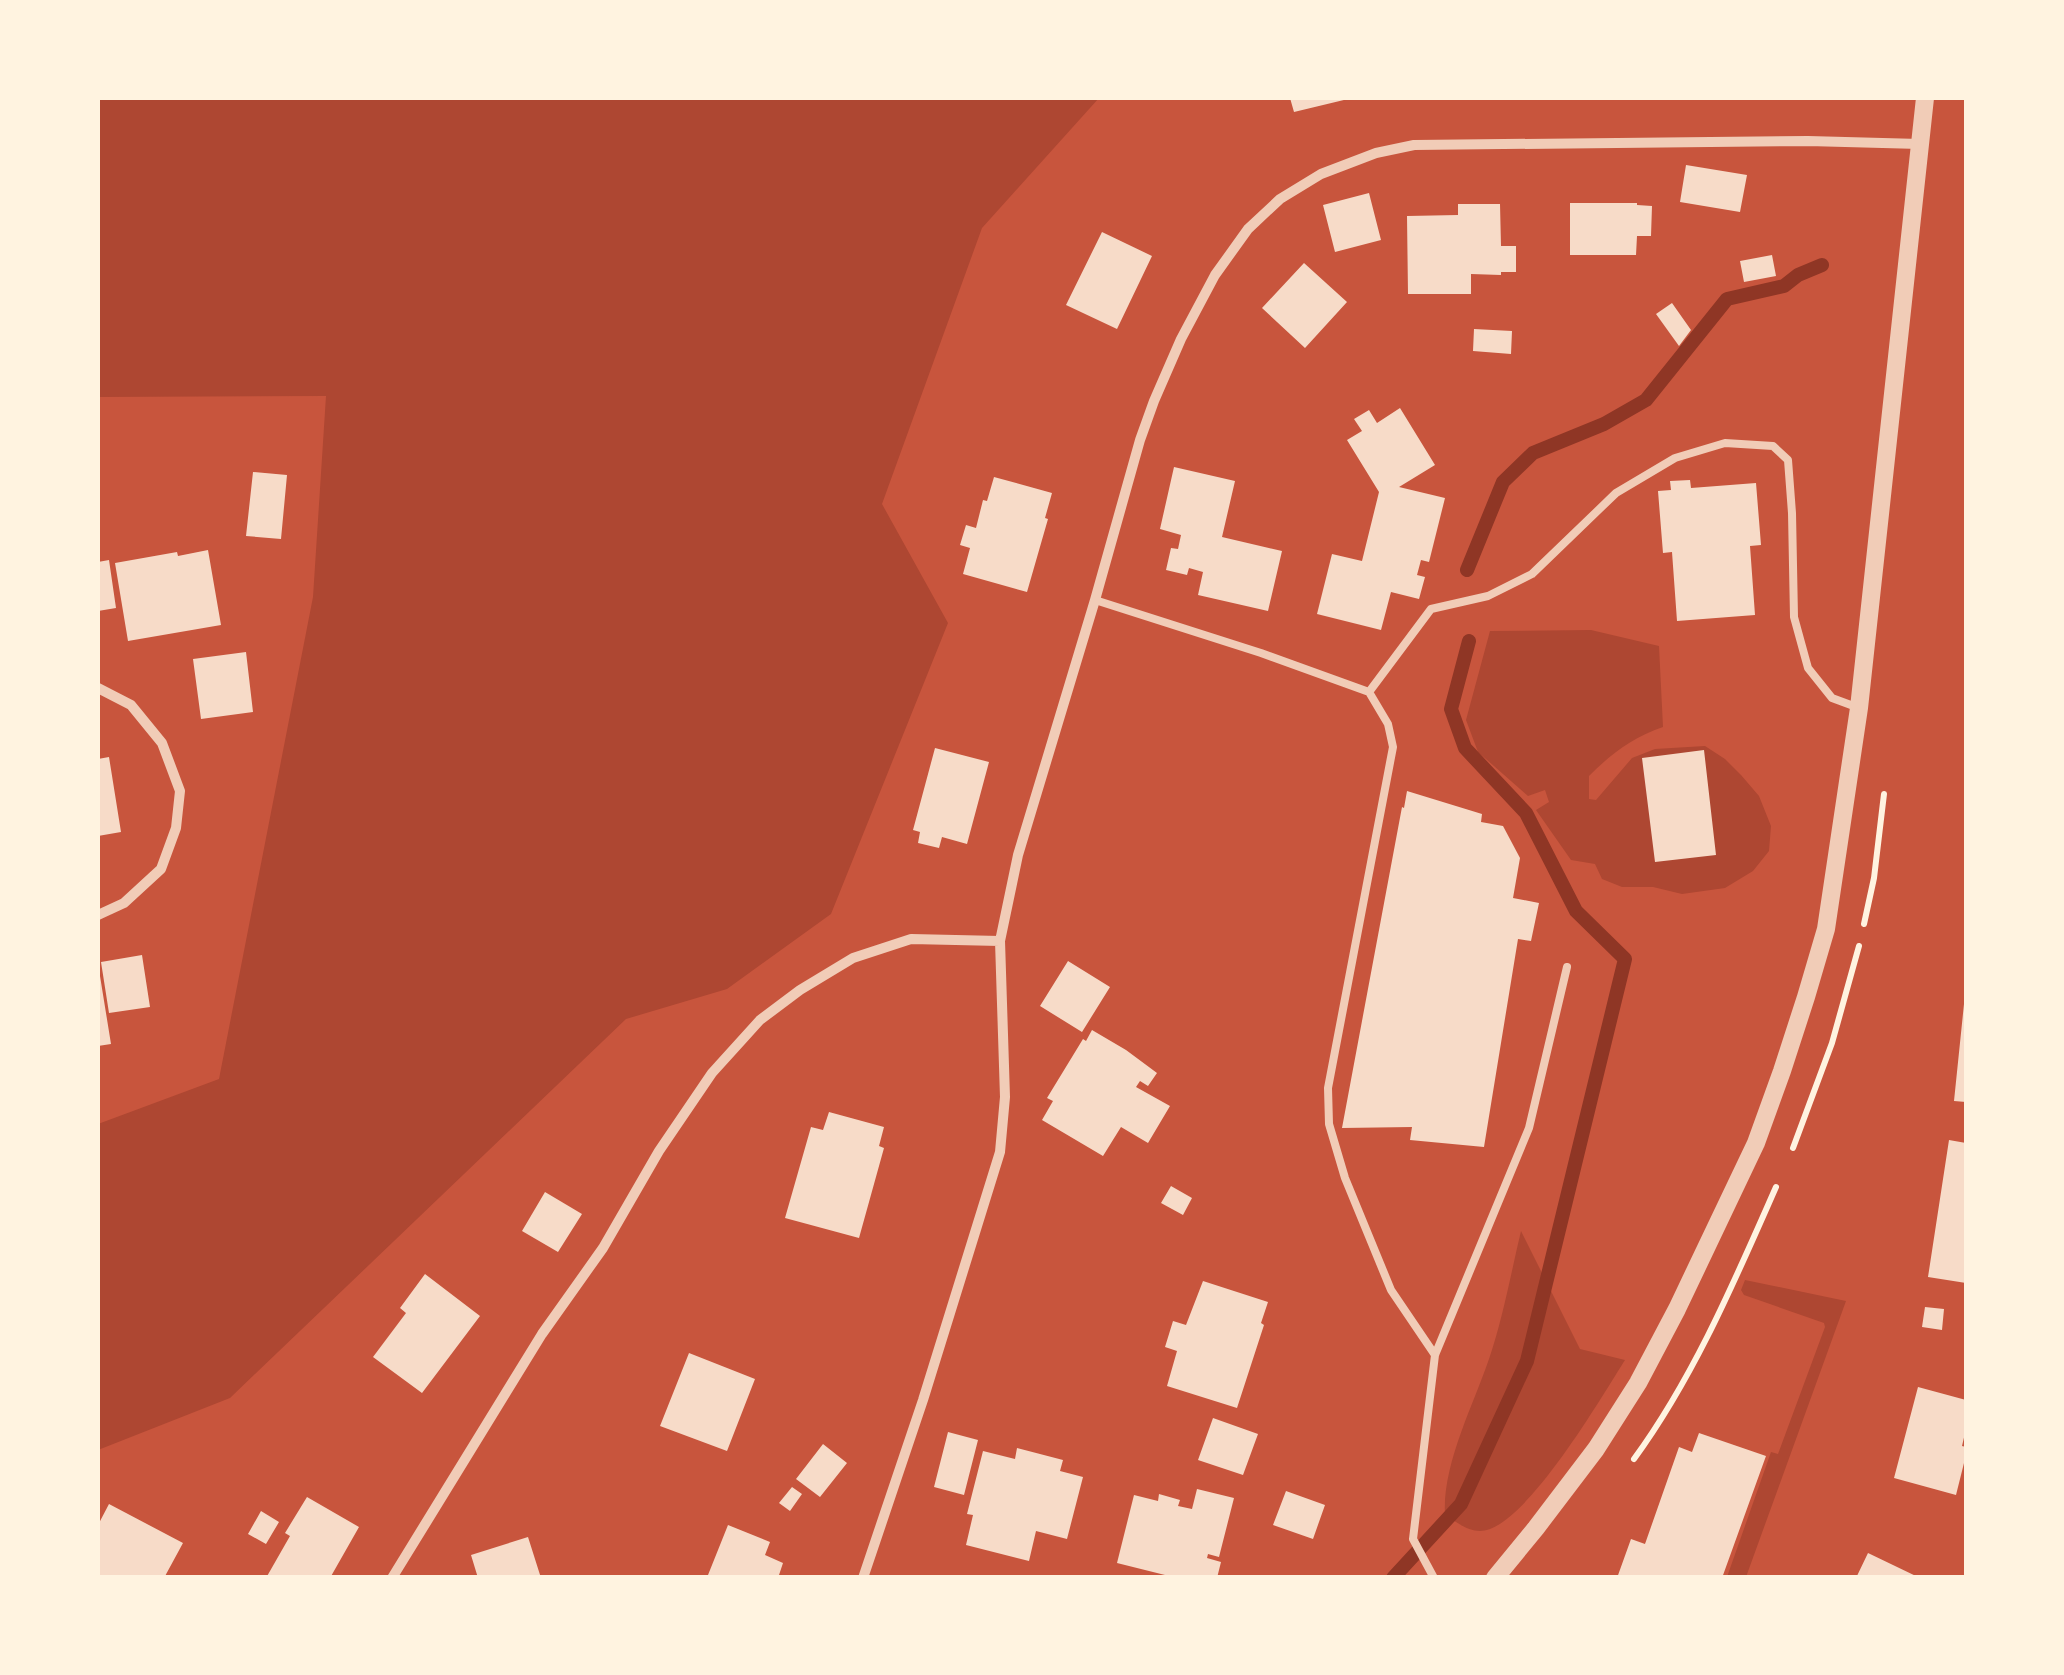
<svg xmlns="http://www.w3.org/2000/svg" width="2064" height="1675" viewBox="0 0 2064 1675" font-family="'Roboto Condensed',sans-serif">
<rect width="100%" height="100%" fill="#c8553d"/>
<path fill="#ae4732" d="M 98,98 L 1099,98 L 982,228 L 882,504 L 948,623 L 831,914 L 727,989 L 626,1019 L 230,1398 L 98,1450 L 98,1124 L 219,1079 L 313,597 L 326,396 L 98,397 Z
M 1591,630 L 1659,646 L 1663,727 C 1633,737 1611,754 1589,776 L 1589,799 L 1596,800 L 1632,758 L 1655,749 L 1705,746 L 1725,759 L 1741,775 L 1759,796 L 1771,826 L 1769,851 L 1753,871 L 1725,888 L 1682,894 L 1653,887 L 1622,887 L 1602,879 L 1595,864 L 1571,860 L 1536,810 L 1549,802 L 1545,790 L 1528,796 L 1478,752 L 1466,720 L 1490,631 Z
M 1521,1231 L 1580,1349 L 1625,1360 C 1602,1396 1524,1531 1480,1531 C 1467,1531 1455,1521 1445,1515 C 1442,1465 1473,1406 1489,1359 C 1503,1318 1511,1273 1521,1231 Z
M 1745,1280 L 1846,1301 L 1746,1577 L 1727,1577 L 1771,1452 L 1778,1454 L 1825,1327 L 1824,1323 L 1744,1295 L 1741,1290 Z"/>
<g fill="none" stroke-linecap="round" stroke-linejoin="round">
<path stroke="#8f3625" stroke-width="14" d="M 1467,570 L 1503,482 L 1533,453 L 1604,424 L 1646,400 L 1727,299 L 1784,286 L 1798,275 L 1822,265
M 1393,1578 L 1461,1504 L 1527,1361 L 1625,959 L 1576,911 L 1526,813 L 1465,748 L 1451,709 L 1469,641"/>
</g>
<path fill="#f7dbc8" d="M 1290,98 L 1347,98 L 1348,99 L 1294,112 Z
M 1686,165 L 1747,175 L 1740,212 L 1680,202 Z
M 1369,193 L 1381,240 L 1335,252 L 1323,205 Z
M 1570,203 L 1637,203 L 1637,205 L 1652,206 L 1651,236 L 1637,236 L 1636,255 L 1570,255 Z
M 1458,204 L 1500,204 L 1501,246 L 1516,246 L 1516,272 L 1501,272 L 1501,275 L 1471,274 L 1471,294 L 1408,294 L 1407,216 L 1458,215 Z
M 1102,232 L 1152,256 L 1117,329 L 1066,305 Z
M 1772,255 L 1776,276 L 1744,282 L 1740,261 Z
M 1304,263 L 1347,302 L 1305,348 L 1262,308 Z
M 1672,303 L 1691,330 L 1679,346 L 1656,314 Z
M 1474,329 L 1512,331 L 1511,354 L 1473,351 Z
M 1400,408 L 1435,465 L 1399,487 L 1445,498 L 1429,562 L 1421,560 L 1417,575 L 1425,577 L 1419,599 L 1391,592 L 1381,630 L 1317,614 L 1332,554 L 1362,561 L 1379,492 L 1347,440 L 1362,431 L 1354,419 L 1369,410 L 1377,423 Z
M 1174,467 L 1235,481 L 1222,537 L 1282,551 L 1268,611 L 1198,595 L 1203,572 L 1189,568 L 1187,575 L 1166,570 L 1171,548 L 1178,549 L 1181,535 L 1160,529 Z
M 253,472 L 287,475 L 281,539 L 246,536 Z
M 994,477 L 1052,493 L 1045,518 L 1048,519 L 1027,592 L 963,574 L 970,548 L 960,545 L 966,525 L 976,528 L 983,500 L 987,501 Z
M 1690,480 L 1691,488 L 1756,483 L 1761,545 L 1750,546 L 1755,615 L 1677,621 L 1672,552 L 1663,553 L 1658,491 L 1671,490 L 1670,481 Z
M 208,550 L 221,625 L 128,641 L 115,563 L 177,552 L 178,556 Z
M 109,560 L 116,608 L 98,611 L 98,562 Z
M 246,652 L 253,712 L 201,719 L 193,659 Z
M 935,748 L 989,762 L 967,844 L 942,837 L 939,848 L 918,843 L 920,832 L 913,830 Z
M 1704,750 L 1716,855 L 1655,862 L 1642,758 Z
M 109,757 L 121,832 L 98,836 L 98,759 Z
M 1407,791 L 1482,814 L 1481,822 L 1503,826 L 1520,858 L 1513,898 L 1539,903 L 1531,941 L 1518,939 L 1484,1147 L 1410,1140 L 1412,1127 L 1342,1128 L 1402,807 L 1404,808 Z
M 142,955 L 150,1007 L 109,1013 L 101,962 Z
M 1068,961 L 1110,987 L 1082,1032 L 1040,1006 Z
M 98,976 L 100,976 L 111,1044 L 98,1046 Z
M 1964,1004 L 1966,1004 L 1966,1102 L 1954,1101 Z
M 1092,1030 L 1126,1050 L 1157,1073 L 1148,1086 L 1140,1081 L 1136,1087 L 1170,1106 L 1148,1143 L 1121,1127 L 1103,1156 L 1042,1120 L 1053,1101 L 1047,1098 L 1083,1039 L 1086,1041 Z
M 829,1112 L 884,1127 L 879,1146 L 884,1148 L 859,1238 L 785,1218 L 811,1127 L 823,1130 Z
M 1949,1140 L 1966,1143 L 1966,1283 L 1928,1277 Z
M 1171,1186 L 1192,1198 L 1183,1215 L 1161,1203 Z
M 545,1192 L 582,1214 L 558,1252 L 522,1231 Z
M 425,1274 L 480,1316 L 422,1393 L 373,1357 L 406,1313 L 400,1308 Z
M 1203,1281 L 1268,1302 L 1261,1323 L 1264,1325 L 1237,1408 L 1167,1386 L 1177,1351 L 1165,1347 L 1173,1321 L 1186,1325 Z
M 1925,1307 L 1944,1309 L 1942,1330 L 1922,1327 Z
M 689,1353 L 755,1379 L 727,1451 L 660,1426 Z
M 1918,1387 L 1966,1400 L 1966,1429 L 1962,1446 L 1966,1447 L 1966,1455 L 1956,1495 L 1894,1478 Z
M 1213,1418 L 1258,1434 L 1243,1475 L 1198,1460 Z
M 948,1432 L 978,1440 L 964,1495 L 934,1487 Z
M 1699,1433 L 1766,1456 L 1722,1578 L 1617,1578 L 1631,1539 L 1645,1544 L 1679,1447 L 1692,1452 Z
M 823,1444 L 847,1463 L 820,1497 L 796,1479 Z
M 1017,1448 L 1063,1460 L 1060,1471 L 1083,1477 L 1067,1539 L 1036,1531 L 1029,1561 L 966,1545 L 973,1515 L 967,1514 L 983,1451 L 1015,1459 Z
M 792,1487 L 802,1494 L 790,1511 L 779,1503 Z
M 1197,1489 L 1234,1498 L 1219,1557 L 1208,1554 L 1207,1558 L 1221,1562 L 1217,1578 L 1203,1576 L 1202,1578 L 1177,1578 L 1117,1563 L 1134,1495 L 1158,1501 L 1159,1494 L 1180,1500 L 1178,1506 L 1192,1509 Z
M 1286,1491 L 1325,1505 L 1313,1539 L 1273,1525 Z
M 307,1497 L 359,1527 L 330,1578 L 266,1578 L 290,1536 L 285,1533 Z
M 109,1504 L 183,1543 L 164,1578 L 98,1578 L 98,1525 Z
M 261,1511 L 279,1522 L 266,1544 L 248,1534 Z
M 728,1525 L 770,1542 L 765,1555 L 783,1563 L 778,1578 L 714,1578 L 708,1575 Z
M 528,1537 L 541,1578 L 478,1578 L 471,1555 Z
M 1868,1553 L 1920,1578 L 1856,1578 Z"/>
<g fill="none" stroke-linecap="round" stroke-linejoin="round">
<path stroke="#fff3e0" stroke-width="6" d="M 1864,924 L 1874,878 L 1884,794
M 1793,1148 L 1832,1043 L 1859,946
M 1634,1459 C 1694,1377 1735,1280 1776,1187"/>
<path stroke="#f1ccb7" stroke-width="8" d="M 1095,600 L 1261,653 L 1369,692 L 1431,609 L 1488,596 L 1532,574 L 1616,493 L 1675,458 L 1725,443 L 1773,446 L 1788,460 L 1792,513 L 1794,617 L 1808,668 L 1832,698 L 1859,708
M 1369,692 L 1388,724 L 1393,747 L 1328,1088 L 1329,1124 L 1345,1178 L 1391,1290 L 1435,1355
M 1434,1578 L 1413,1539 L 1435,1355 L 1529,1128 L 1567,967"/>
<path stroke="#f1ccb7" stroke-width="10" d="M 98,688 L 131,705 L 162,743 L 180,791 L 176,828 L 161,869 L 124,903 L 98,915
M 392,1578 L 542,1334 L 603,1248 L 659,1151 L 712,1073 L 760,1020 L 800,990 L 853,958 L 911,939 L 1000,941
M 863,1578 L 923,1400 L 1000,1152 L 1005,1097 L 1000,941 L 1018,855 L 1095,600 L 1140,440 L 1154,401 L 1181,339 L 1215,275 L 1248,229 L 1280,199 L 1321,174 L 1376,153 L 1414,145 L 1808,141 L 1920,144"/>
<path stroke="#f1ccb7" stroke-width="18" d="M 1495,1578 L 1536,1528 L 1596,1449 L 1638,1383 L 1677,1309 L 1756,1143 L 1782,1071 L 1806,997 L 1826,929 L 1859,708 L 1925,98"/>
</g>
<rect width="2064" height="1675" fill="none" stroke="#fff3e0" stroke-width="200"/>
</svg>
